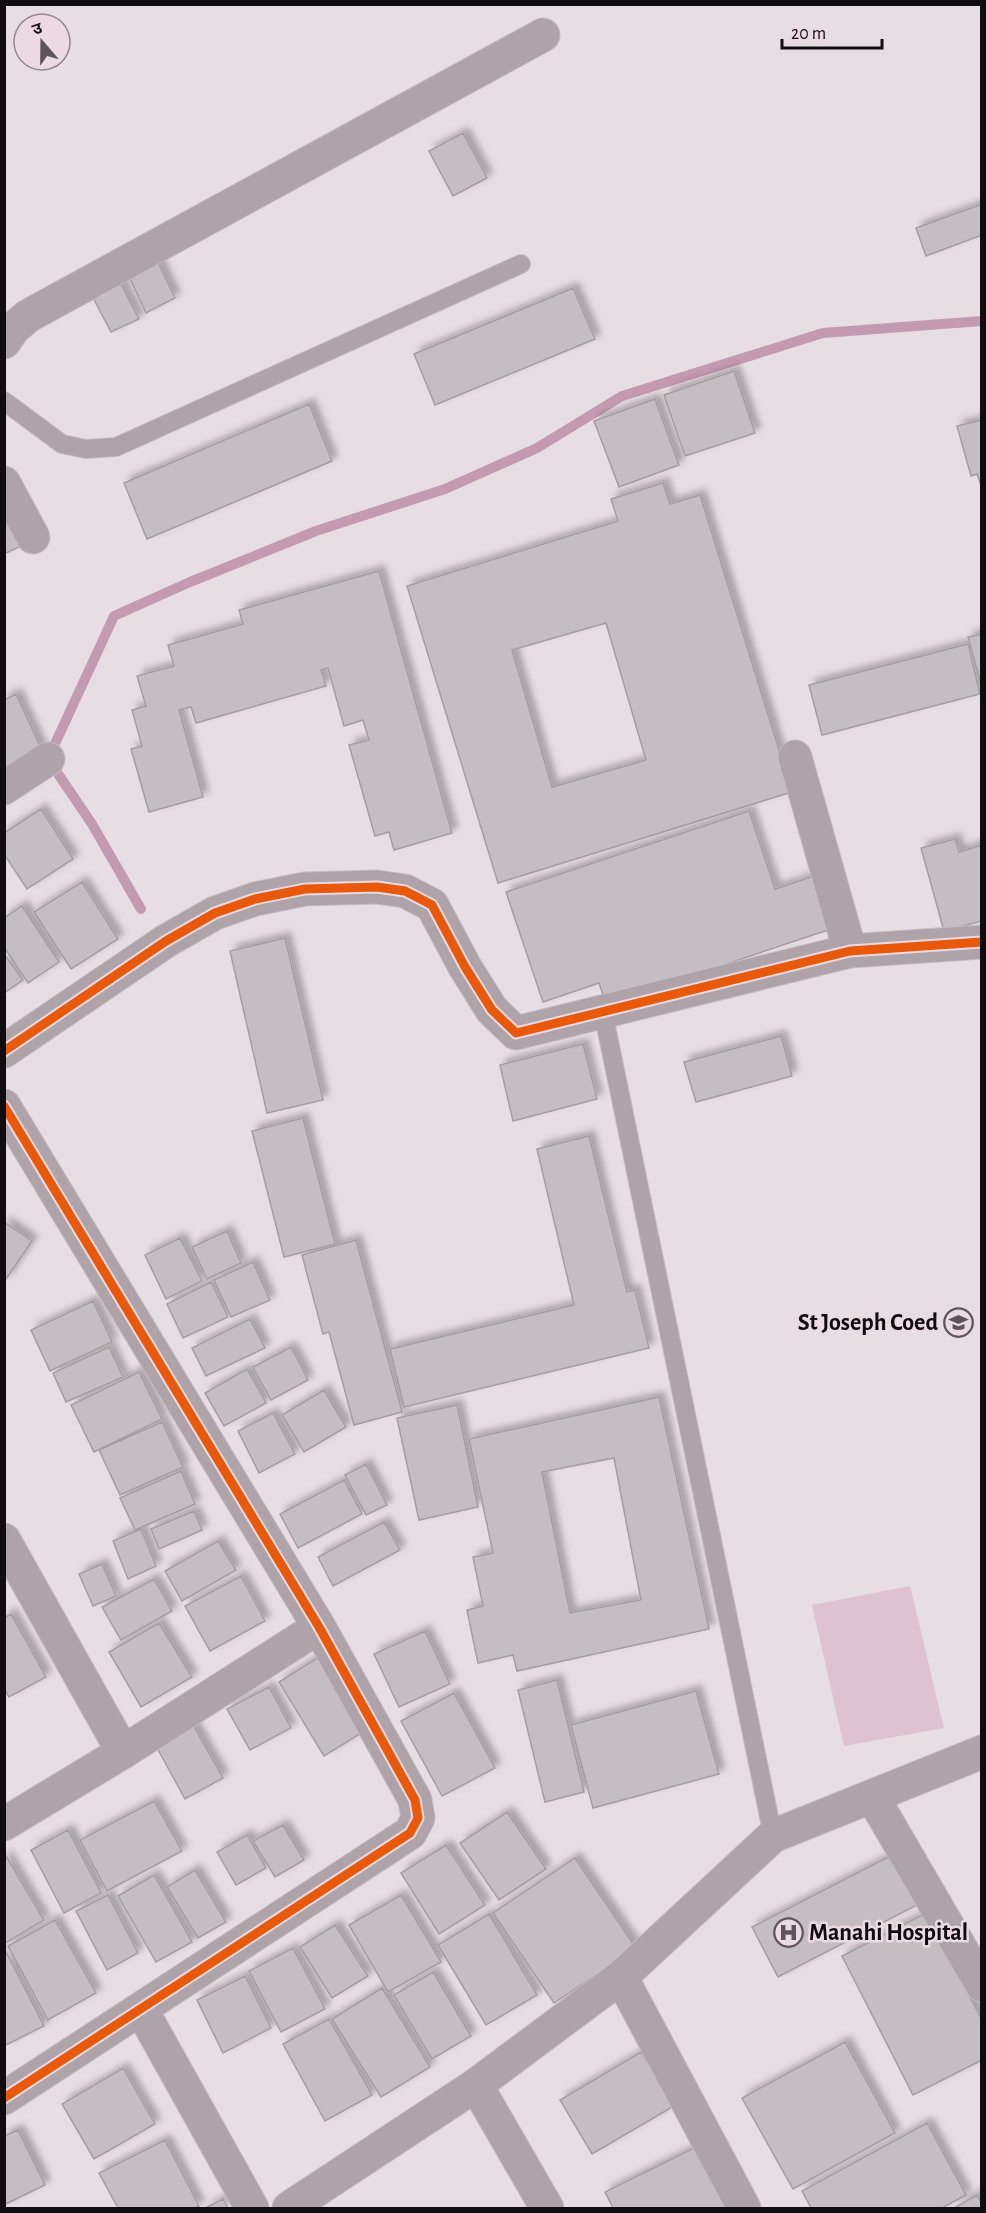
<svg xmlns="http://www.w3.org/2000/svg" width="986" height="2213" viewBox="0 0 986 2213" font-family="'Alegreya Sans','Noto Sans Devanagari',sans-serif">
<defs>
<filter id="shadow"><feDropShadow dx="5.5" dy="-5.5" stdDeviation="3" flood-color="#0004"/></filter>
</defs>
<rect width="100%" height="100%" fill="#e7dee3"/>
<path fill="#dec2d1" d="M 910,1586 L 944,1728 L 844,1746 L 812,1605 Z"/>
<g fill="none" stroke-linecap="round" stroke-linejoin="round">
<path stroke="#c49ab1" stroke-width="10" d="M 141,909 L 92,824 L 48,759 L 114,616 L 190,582 L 316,531 L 445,489 L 537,448 L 622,396 L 823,333 L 982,321"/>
</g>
<path fill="#c4bdc1" stroke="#a49ea1" stroke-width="1.5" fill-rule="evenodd" filter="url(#shadow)" d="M 463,133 L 487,178 L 453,196 L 429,151 Z
M 982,204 L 982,235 L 926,256 L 916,228 Z
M 155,256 L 175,298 L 146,313 L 126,270 Z
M 118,278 L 139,319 L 111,332 L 90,292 Z
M 573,288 L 595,339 L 435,405 L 414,354 Z
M 734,371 L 755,433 L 685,456 L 664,395 Z
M 655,399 L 679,465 L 619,487 L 594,421 Z
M 309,404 L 332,461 L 147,539 L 124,483 Z
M 982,420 L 982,488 L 977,474 L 971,476 L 957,426 Z
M 663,483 L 670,504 L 700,495 L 792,792 L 498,883 L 407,586 L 618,521 L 611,499 ZM 606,623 L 646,760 L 552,787 L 512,650 Z
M 4,511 L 21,546 L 4,554 Z
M 379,571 L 452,833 L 394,850 L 389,832 L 375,836 L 349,745 L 369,740 L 363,720 L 344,726 L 328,668 L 321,670 L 326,686 L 196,723 L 191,707 L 179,710 L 203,797 L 149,812 L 131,749 L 142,746 L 132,710 L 146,706 L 137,676 L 174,666 L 168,645 L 243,624 L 239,610 Z
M 982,634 L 982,688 L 968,637 Z
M 968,644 L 980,694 L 822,735 L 809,685 Z
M 16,694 L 45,757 L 4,775 L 4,700 Z
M 41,809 L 73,859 L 27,889 L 4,854 L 4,833 Z
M 749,811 L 775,889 L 814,876 L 831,929 L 606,1004 L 599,983 L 543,1002 L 506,892 Z
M 955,839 L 959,852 L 982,845 L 982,921 L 944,931 L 921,848 Z
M 82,882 L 118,939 L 71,969 L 34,912 Z
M 22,906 L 59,962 L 28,983 L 4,947 L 4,918 Z
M 285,938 L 323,1100 L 267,1113 L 230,951 Z
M 4,954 L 23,980 L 4,993 Z
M 781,1036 L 792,1076 L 696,1102 L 684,1062 Z
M 583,1044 L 597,1099 L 513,1121 L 500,1065 Z
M 303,1118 L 335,1244 L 284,1257 L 252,1131 Z
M 589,1136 L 627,1292 L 635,1290 L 649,1348 L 404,1407 L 390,1349 L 574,1305 L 537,1149 Z
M 4,1222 L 32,1241 L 4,1282 Z
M 227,1231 L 241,1263 L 207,1279 L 192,1247 Z
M 180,1238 L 202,1281 L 166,1299 L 145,1255 Z
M 356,1240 L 402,1412 L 354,1425 L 329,1332 L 323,1334 L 302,1255 Z
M 253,1262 L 270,1300 L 231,1317 L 214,1280 Z
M 211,1282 L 228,1317 L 183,1338 L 167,1304 Z
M 93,1301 L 112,1342 L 50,1371 L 31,1330 Z
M 250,1319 L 265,1348 L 206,1376 L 192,1348 Z
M 109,1347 L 123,1377 L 66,1402 L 53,1373 Z
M 291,1347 L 308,1380 L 271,1400 L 253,1367 Z
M 247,1369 L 266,1403 L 224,1426 L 205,1393 Z
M 139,1372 L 162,1419 L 94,1452 L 71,1405 Z
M 324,1390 L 346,1427 L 304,1452 L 282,1415 Z
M 659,1397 L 709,1629 L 517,1671 L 513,1655 L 478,1663 L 467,1610 L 483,1606 L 473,1557 L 493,1553 L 469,1439 ZM 614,1458 L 641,1600 L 570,1613 L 542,1472 Z
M 457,1405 L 478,1507 L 419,1520 L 397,1418 Z
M 273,1413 L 295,1454 L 259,1473 L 238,1431 Z
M 162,1422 L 183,1467 L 120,1495 L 99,1450 Z
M 366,1464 L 387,1505 L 366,1515 L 345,1475 Z
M 181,1471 L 195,1504 L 135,1530 L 120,1498 Z
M 344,1480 L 362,1514 L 298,1548 L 280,1514 Z
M 194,1511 L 202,1530 L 159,1549 L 151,1529 Z
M 384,1522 L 400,1550 L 333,1586 L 318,1557 Z
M 141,1529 L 156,1566 L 128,1579 L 113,1541 Z
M 218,1541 L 236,1570 L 182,1601 L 165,1571 Z
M 102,1564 L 116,1596 L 93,1606 L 79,1574 Z
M 241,1576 L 265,1621 L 210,1651 L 185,1606 Z
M 154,1579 L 172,1611 L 121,1640 L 102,1607 Z
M 11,1614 L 46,1677 L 9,1697 L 4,1689 L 4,1618 Z
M 159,1623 L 192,1677 L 141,1707 L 109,1652 Z
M 425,1631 L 450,1684 L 399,1707 L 374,1654 Z
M 322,1655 L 368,1729 L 324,1756 L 279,1682 Z
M 557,1680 L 584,1792 L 545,1802 L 518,1690 Z
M 269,1687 L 291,1728 L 250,1750 L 227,1709 Z
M 696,1691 L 719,1774 L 593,1808 L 571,1725 Z
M 454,1693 L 495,1768 L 442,1796 L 401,1721 Z
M 193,1725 L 223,1778 L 185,1799 L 156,1746 Z
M 154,1801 L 182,1851 L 107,1891 L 80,1840 Z
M 507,1812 L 546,1869 L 499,1900 L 460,1843 Z
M 283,1825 L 304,1860 L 275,1877 L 253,1841 Z
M 68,1830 L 101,1893 L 64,1913 L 31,1850 Z
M 247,1835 L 266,1868 L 236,1885 L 217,1852 Z
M 446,1845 L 485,1905 L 439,1934 L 401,1873 Z
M 892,1855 L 917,1905 L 778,1977 L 752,1927 Z
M 6,1856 L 44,1920 L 4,1944 L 4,1857 Z
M 575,1858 L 636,1948 L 554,2003 L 493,1913 Z
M 195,1870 L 226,1922 L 198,1938 L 167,1887 Z
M 154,1875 L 192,1942 L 156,1962 L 118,1896 Z
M 108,1895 L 138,1953 L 107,1970 L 76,1911 Z
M 401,1895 L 441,1962 L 388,1992 L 349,1925 Z
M 926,1913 L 982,2020 L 982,2060 L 913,2095 L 842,1956 Z
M 489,1914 L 537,1995 L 486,2025 L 438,1945 Z
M 55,1920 L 96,1993 L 48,2020 L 8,1946 Z
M 335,1925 L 368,1976 L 332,1998 L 300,1947 Z
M 4,1948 L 44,2026 L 4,2046 Z
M 293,1948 L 325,2009 L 281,2032 L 249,1971 Z
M 433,1972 L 471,2036 L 432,2059 L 394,1995 Z
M 245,1976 L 271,2028 L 223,2053 L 197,2000 Z
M 382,1988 L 430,2067 L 381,2097 L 332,2019 Z
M 329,2019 L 372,2095 L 325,2121 L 283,2044 Z
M 845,2042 L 895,2133 L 793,2189 L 742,2098 Z
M 641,2052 L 674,2106 L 592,2154 L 560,2100 Z
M 123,2068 L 155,2124 L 94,2159 L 62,2104 Z
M 927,2123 L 966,2195 L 942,2208 L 811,2208 L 802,2191 Z
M 18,2130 L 45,2185 L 4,2205 L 4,2136 Z
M 165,2140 L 199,2206 L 194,2208 L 118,2208 L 99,2173 Z
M 700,2145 L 731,2208 L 613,2208 L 605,2192 Z
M 977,2195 L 982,2203 L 982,2208 L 954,2208 Z
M 223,2199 L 228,2208 L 205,2208 Z"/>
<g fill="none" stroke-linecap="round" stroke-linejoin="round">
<defs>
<path id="service" d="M 4,401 L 62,444 L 86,449 L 116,447 L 521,264
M 603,1012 L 773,1836"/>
<path id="minor" d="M 4,342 L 13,329 L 28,316 L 543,35
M 4,483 L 33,537
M 795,757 L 850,951
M 4,788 L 48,759
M 4,1051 L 166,941 L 215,913 L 255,899 L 305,889 L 377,887 L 405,891 L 432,905 L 465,967 L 492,1010 L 516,1033 L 850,951 L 982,942
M 4,1106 L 319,1627 L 415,1800 L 418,1818 L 410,1833 L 4,2098
M 4,1540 L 123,1752
M 872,1796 L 982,1985
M 4,1824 L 123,1752 L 319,1627
M 621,1977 L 744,2208
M 141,2009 L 252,2208
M 476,2085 L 547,2208
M 289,2208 L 476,2085 L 621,1977 L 773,1836 L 982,1752"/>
</defs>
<use href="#service" stroke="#c4bdc1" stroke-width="20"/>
<use href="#minor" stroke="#c4bdc1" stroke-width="35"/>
<use href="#service" stroke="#ada3a8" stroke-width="18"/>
<use href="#minor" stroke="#ada3a8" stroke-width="33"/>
<defs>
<path id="cycleway" d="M 4,1051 L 166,941 L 215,913 L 255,899 L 305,889 L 377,887 L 405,891 L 432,905 L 465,967 L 492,1010 L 516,1033 L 850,951 L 982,942
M 4,1106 L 319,1627 L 415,1800 L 418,1818 L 410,1833 L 4,2098"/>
</defs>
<use href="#cycleway" stroke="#ebdae3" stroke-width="13"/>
<use href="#cycleway" stroke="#e8590c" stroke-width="9"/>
</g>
<defs>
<symbol id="school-ring" viewBox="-11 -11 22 22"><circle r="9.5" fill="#ebdae3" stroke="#5c5659" stroke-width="1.5"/><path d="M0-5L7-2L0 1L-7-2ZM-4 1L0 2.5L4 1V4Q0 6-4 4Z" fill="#5c5659"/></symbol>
<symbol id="hospital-ring" viewBox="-11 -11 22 22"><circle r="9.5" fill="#ebdae3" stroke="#5c5659" stroke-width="1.5"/><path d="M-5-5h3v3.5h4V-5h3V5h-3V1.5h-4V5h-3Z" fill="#5c5659"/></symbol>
</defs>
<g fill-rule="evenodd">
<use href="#school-ring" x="942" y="1306" width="33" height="33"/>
<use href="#hospital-ring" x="772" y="1916" width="33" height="33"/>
</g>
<g text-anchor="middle" stroke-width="5" stroke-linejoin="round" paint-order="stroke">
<g font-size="24" font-weight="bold" fill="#110c0f" stroke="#ebdae3" text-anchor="end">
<text x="938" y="1330">St Joseph Coed</text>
<text x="809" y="1940" text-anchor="start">Manahi Hospital</text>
</g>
</g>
<rect width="986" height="2213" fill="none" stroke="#110c0f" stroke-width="12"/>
<g transform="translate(42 42) rotate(340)"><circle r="28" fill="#ebdae3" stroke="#94888e" stroke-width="1.5"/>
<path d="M0-4.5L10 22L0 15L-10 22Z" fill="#5c5659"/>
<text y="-9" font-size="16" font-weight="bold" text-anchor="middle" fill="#110c0f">उ</text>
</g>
<path d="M782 39v9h100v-9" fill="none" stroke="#110c0f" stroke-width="3"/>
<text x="791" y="39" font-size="18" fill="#110c0f" stroke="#ebdae3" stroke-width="4.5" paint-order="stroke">20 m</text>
</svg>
